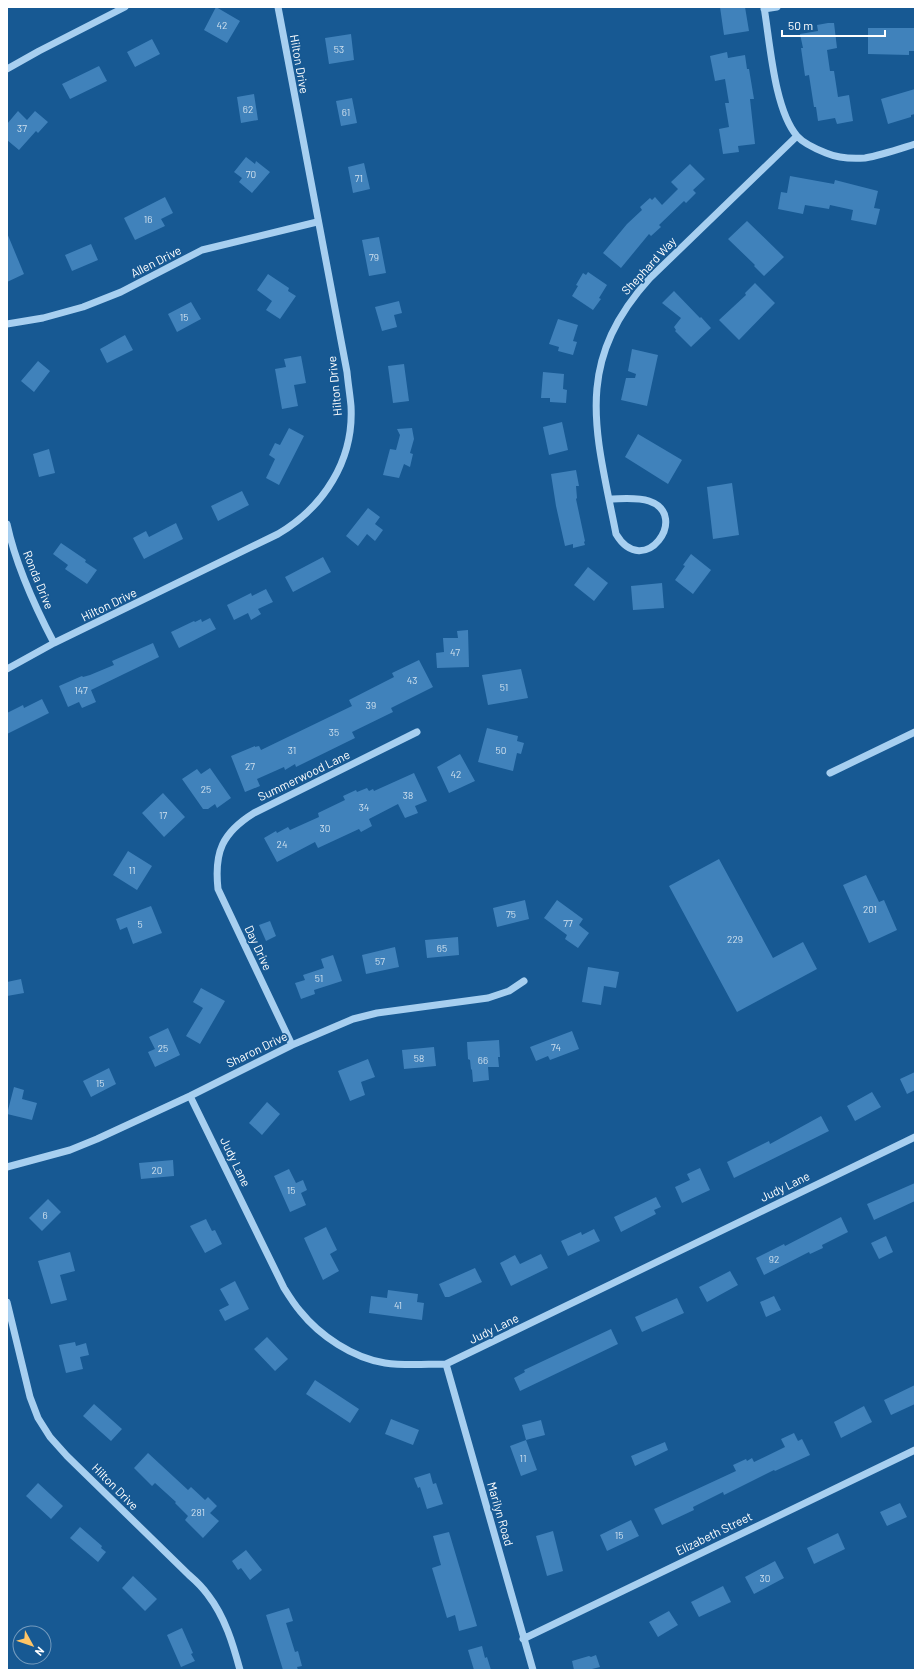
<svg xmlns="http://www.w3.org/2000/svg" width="922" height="1677" viewBox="0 0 922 1677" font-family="Barlow,sans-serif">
<rect width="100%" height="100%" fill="#175993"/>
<path fill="#4082bb" d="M 216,7 L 240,21 L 227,43 L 204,30 Z
M 720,7 L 745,7 L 749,31 L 724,35 Z
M 828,23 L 834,23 L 837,48 L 827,50 L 830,71 L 834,71 L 838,97 L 849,95 L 853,121 L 837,124 L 835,118 L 818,121 L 816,107 L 814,107 L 809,75 L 805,76 L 801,48 L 803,48 L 800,34 L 818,31 L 817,25 Z
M 868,28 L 915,28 L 915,51 L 909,51 L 909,55 L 868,54 Z
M 351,34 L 354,60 L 329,64 L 325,38 Z
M 152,39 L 160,54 L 135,67 L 127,52 Z
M 727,52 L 728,58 L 745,55 L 747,69 L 749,69 L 754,99 L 750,99 L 755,144 L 738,146 L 739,152 L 723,154 L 719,129 L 729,127 L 725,103 L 729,103 L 725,79 L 715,81 L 710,56 Z
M 99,66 L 107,81 L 70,99 L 62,84 Z
M 915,89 L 915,114 L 911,115 L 911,117 L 888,124 L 881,99 Z
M 254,94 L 258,120 L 241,123 L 237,97 Z
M 352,98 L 357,123 L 341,126 L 336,101 Z
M 18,111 L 27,120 L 35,111 L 48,122 L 38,133 L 36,131 L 19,150 L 7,140 L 7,124 Z
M 246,157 L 255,164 L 256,161 L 270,172 L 252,193 L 239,182 L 242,178 L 234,172 Z
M 364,163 L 370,189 L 353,193 L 348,167 Z
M 690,164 L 705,179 L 693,190 L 696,193 L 686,203 L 684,201 L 659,225 L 661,227 L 651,236 L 649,234 L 621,268 L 603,253 L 627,224 L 642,210 L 640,207 L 650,198 L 652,200 L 655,197 L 662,205 L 678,189 L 671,182 Z
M 790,176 L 834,184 L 835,180 L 878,191 L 874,208 L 880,209 L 876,225 L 851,220 L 853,210 L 830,205 L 829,209 L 805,205 L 803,214 L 778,209 L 781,192 L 787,193 Z
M 165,197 L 173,213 L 161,219 L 165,226 L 135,240 L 124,218 Z
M 747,221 L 784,257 L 764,276 L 754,266 L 755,265 L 728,239 Z
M 7,233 L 24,274 L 7,282 Z
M 379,237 L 386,273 L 369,276 L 362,240 Z
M 91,244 L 98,260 L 72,271 L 65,255 Z
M 588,272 L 607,285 L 599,298 L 601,299 L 593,310 L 572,296 L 578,286 L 576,285 L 583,273 L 586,275 Z
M 268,274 L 289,288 L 288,291 L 296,296 L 280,319 L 266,310 L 272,301 L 257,290 Z
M 755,283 L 775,303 L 739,340 L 719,320 L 746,295 L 745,293 Z
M 674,291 L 700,318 L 701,317 L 711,328 L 691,347 L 675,331 L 676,330 L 674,327 L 681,318 L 662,303 Z
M 399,301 L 402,313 L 394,315 L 397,327 L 382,331 L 375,307 Z
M 191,302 L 201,319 L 177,332 L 168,314 Z
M 558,319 L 578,325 L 573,341 L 577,342 L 573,355 L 558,351 L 559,347 L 549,344 Z
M 125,335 L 133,350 L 107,363 L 100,349 Z
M 632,349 L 658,355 L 647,406 L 621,400 L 626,378 L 635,378 L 636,374 L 628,371 Z
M 301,356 L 306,383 L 294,385 L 298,406 L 282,409 L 275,369 L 286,367 L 284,359 Z
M 38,361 L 50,371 L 34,392 L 21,381 Z
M 404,364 L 409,401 L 393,403 L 388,366 Z
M 543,372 L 564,374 L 563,389 L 567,390 L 566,403 L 550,402 L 550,398 L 541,398 Z
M 562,422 L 568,450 L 549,455 L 543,427 Z
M 289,428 L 304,436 L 279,485 L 266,478 L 275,459 L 269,455 L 275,443 L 280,445 Z
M 412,428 L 414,439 L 410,453 L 413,454 L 410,467 L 404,464 L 399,478 L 383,475 L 390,449 L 396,450 L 400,435 L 397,429 Z
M 638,434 L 682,460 L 668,484 L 625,457 Z
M 49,449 L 55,473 L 39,477 L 33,454 Z
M 576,470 L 579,486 L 576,486 L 577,498 L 576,499 L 585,541 L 584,542 L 585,545 L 573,548 L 573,544 L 565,546 L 556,506 L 551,474 Z
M 732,483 L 739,535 L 713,539 L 707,487 Z
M 242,491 L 249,505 L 218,521 L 211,506 Z
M 368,508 L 380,517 L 375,524 L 383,530 L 375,541 L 367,534 L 358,546 L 346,536 Z
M 176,523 L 183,539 L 144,559 L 133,538 L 146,531 L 149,537 Z
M 61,543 L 86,560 L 85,562 L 97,570 L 87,584 L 65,569 L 68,565 L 53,554 Z
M 691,554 L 711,570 L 693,594 L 675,580 L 685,566 L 683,565 Z
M 323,557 L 331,572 L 293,592 L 285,577 Z
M 588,567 L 608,583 L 594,601 L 574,585 Z
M 662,583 L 664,608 L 633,610 L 631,586 Z
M 266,589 L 273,602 L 258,609 L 261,614 L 251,620 L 248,613 L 234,620 L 227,605 L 251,593 L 252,596 Z
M 210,618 L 216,629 L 179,648 L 171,632 L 194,621 L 195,622 L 201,619 L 202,622 Z
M 468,630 L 469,667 L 437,668 L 436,653 L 444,652 L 443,638 L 458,638 L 457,631 Z
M 153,643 L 159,657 L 91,690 L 96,702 L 82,708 L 79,702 L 68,707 L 59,686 L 82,676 L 83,677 L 90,675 L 114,665 L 112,661 Z
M 419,660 L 433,687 L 391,708 L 393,712 L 352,732 L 355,738 L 296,767 L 295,764 L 285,770 L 284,767 L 257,779 L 260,786 L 245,792 L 231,756 L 255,746 L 255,747 L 259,746 L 261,750 L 352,706 L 349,700 L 394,677 L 392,673 Z
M 521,669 L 528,698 L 488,705 L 482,675 Z
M 42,699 L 49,713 L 7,734 L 7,713 L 23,705 L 24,708 Z
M 487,728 L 518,736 L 517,741 L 524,743 L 521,754 L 517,753 L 513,771 L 478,762 Z
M 460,754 L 475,781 L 449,793 L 437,767 Z
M 210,768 L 231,798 L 217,808 L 215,804 L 208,809 L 203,809 L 182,779 L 197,769 L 201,774 Z
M 414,773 L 427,801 L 415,806 L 418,813 L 405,818 L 398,804 L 369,819 L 372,826 L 361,832 L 359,829 L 318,848 L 315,842 L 277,862 L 264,838 L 276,831 L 277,833 L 288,827 L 290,830 L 319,817 L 318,813 L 345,800 L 343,796 L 356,790 L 357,792 L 367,788 L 369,791 L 373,789 L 374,791 Z
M 163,793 L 185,817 L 164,837 L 142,813 Z
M 128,851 L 152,866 L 137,890 L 113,875 Z
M 719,859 L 773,958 L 803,942 L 817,969 L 737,1012 L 669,886 Z
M 866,875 L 879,902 L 884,900 L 897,930 L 869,943 L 843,885 Z
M 525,900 L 529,919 L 497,927 L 493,908 Z
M 557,900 L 583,919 L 579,925 L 589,933 L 578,948 L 565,939 L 567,935 L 544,918 Z
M 151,906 L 162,933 L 133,944 L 127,927 L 120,930 L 116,919 Z
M 270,921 L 276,936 L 266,941 L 259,925 Z
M 458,937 L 459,955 L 427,958 L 425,940 Z
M 395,947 L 399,967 L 366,974 L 362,955 Z
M 333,955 L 342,981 L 314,990 L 315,994 L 301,999 L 295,983 L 305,980 L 303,975 L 324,968 L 321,959 Z
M 588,967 L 619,972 L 616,988 L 604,986 L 601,1005 L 582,1002 Z
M 21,979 L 24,993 L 7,996 L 7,982 Z
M 201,988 L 225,1001 L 200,1044 L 186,1036 L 203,1008 L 193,1002 Z
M 168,1028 L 180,1055 L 155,1067 L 148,1052 L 155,1049 L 149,1037 Z
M 572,1031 L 579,1049 L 550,1060 L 548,1056 L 536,1061 L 530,1047 Z
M 499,1040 L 500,1057 L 498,1057 L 499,1067 L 488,1067 L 489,1080 L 473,1082 L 472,1070 L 471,1069 L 470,1060 L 468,1059 L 467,1042 Z
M 434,1047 L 436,1066 L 404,1069 L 402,1050 Z
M 368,1059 L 375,1077 L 361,1082 L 365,1095 L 350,1101 L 338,1071 Z
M 109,1068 L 116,1084 L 91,1097 L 83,1081 Z
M 915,1072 L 915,1090 L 907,1094 L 900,1079 Z
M 14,1087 L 24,1090 L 22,1099 L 37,1103 L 32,1120 L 7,1114 Z
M 872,1092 L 881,1107 L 855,1121 L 847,1106 Z
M 267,1102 L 280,1114 L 262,1135 L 249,1123 Z
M 821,1116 L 829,1131 L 734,1178 L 727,1162 L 769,1141 L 770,1144 Z
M 173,1160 L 174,1176 L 141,1179 L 139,1163 Z
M 700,1168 L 710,1190 L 682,1203 L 675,1187 L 690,1180 L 687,1174 Z
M 289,1169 L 296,1183 L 303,1180 L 307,1190 L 301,1193 L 306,1205 L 290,1212 L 274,1176 Z
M 915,1183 L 915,1201 L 874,1220 L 867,1204 Z
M 656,1197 L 661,1207 L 654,1210 L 656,1214 L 621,1232 L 614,1217 Z
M 48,1199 L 61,1212 L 42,1231 L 29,1218 Z
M 841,1217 L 848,1232 L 822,1245 L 823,1248 L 810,1254 L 809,1252 L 764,1275 L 756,1258 L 784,1244 L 785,1246 Z
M 206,1219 L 212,1231 L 215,1230 L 222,1244 L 205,1253 L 190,1226 Z
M 326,1227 L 337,1250 L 330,1254 L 339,1271 L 323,1280 L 304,1238 Z
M 594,1229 L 600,1241 L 568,1256 L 561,1241 L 581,1232 L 582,1235 Z
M 886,1236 L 893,1252 L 879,1259 L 871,1243 Z
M 70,1252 L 75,1271 L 60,1275 L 67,1300 L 51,1304 L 38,1261 Z
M 541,1254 L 548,1268 L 511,1286 L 500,1263 L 515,1255 L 520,1264 Z
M 475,1268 L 482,1282 L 449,1297 L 445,1297 L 439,1284 Z
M 730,1271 L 738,1285 L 707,1302 L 699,1287 Z
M 235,1281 L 249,1309 L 225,1321 L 219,1310 L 229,1305 L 220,1289 Z
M 388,1290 L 418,1294 L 417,1302 L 424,1303 L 422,1320 L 369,1313 L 371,1296 L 387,1298 Z
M 774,1296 L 781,1310 L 766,1317 L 760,1302 Z
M 677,1298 L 684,1313 L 642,1332 L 635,1317 Z
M 611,1329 L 618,1344 L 520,1391 L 514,1378 L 525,1372 L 524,1370 Z
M 267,1337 L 288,1359 L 275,1371 L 254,1349 Z
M 75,1342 L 76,1346 L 86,1343 L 89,1355 L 80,1357 L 83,1369 L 66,1373 L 59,1345 Z
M 315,1380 L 359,1409 L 350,1423 L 306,1394 Z
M 915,1385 L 915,1404 L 891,1415 L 884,1400 Z
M 94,1404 L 122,1429 L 111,1441 L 83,1416 Z
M 864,1406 L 872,1422 L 841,1438 L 834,1422 Z
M 391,1419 L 419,1430 L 413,1445 L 385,1434 Z
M 541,1420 L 545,1435 L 526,1440 L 522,1425 Z
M 794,1433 L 798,1441 L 802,1439 L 810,1455 L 775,1471 L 774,1470 L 724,1495 L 723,1492 L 693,1507 L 694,1510 L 662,1525 L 654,1509 L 736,1471 L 733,1465 L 746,1459 L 747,1461 L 752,1458 L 754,1462 L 785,1447 L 781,1439 Z
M 526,1440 L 537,1470 L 521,1476 L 510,1446 Z
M 665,1442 L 668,1450 L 635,1466 L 631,1456 Z
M 148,1453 L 188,1490 L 191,1487 L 205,1500 L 208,1497 L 217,1506 L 210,1513 L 219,1521 L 203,1538 L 185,1520 L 188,1516 L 175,1503 L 176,1502 L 155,1483 L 152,1486 L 134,1468 Z
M 430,1473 L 433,1484 L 436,1483 L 443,1504 L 427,1509 L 420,1487 L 418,1488 L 414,1478 Z
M 38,1483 L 63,1506 L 51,1519 L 26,1496 Z
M 900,1503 L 907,1517 L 887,1526 L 880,1512 Z
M 631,1520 L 639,1536 L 607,1551 L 600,1535 Z
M 80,1527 L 102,1546 L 101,1548 L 106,1552 L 98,1562 L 70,1538 Z
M 553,1531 L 563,1571 L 547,1576 L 536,1536 Z
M 449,1532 L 477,1626 L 459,1631 L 455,1615 L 447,1618 L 432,1568 L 441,1565 L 433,1536 Z
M 838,1533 L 845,1549 L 814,1564 L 807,1548 Z
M 246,1550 L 262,1570 L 250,1580 L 241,1568 L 238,1570 L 232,1561 Z
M 775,1561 L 784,1578 L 754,1594 L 745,1577 Z
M 133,1576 L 157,1599 L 145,1611 L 122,1588 Z
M 723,1586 L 731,1602 L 699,1617 L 691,1602 Z
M 289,1608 L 293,1621 L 286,1623 L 295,1652 L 298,1651 L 302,1666 L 297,1667 L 298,1670 L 283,1670 L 266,1615 Z
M 669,1611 L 678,1625 L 658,1637 L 649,1622 Z
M 182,1628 L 193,1653 L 191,1654 L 195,1661 L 181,1667 L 167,1635 Z
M 482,1646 L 485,1658 L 487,1657 L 491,1670 L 474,1670 L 468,1650 Z
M 596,1655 L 600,1667 L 588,1670 L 574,1670 L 572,1661 L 589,1656 L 591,1657 Z"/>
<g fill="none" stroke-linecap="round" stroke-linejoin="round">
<path stroke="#a7cff0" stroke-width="7" d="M 764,7 C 770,42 774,109 797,136 C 804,144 816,149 826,153 C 838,158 852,159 865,158 C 882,155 899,149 915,144
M 764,9 L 777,7
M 7,69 L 39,51 L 125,7
M 7,324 L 43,318 L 83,307 L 121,292 L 202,250 L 317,222
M 609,499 C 621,499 637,497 649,501 C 691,515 644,581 616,534 C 596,432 572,364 650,278 L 797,136
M 7,524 C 16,566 34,605 54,643
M 7,669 L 54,643 L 278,534 C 324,507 354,460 351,406 C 350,395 348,383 347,372 L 278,7
M 830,773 L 915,732
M 292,1045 L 218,889 C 214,852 222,833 254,813 L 417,732
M 190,1096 L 284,1288 C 289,1296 294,1304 300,1311 C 320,1336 353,1358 385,1363 C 405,1366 426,1364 446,1364 L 915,1137
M 7,1167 L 70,1150 L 97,1139 L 190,1096 L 292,1045 L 353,1019 L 377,1013 L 488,998 L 509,991 L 524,981
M 7,1302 L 30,1397 L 38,1418 L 50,1437 L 67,1456 L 189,1575 C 196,1581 203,1588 208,1595 C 225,1617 233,1644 240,1670
M 446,1364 L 533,1670
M 523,1639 L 915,1450"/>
</g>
<g text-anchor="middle" stroke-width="3.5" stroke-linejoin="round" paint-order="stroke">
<g font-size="10" fill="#cfe0ee">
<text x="222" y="29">42</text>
<text x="339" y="53">53</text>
<text x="248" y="113">62</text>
<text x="346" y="116">61</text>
<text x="22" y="132">37</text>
<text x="251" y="178">70</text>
<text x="359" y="182">71</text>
<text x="148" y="223">16</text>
<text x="374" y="261">79</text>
<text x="184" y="321">15</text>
<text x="455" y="656">47</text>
<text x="412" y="684">43</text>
<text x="504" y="691">51</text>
<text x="81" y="694">147</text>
<text x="371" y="709">39</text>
<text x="334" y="736">35</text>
<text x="292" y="754">31</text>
<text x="501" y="754">50</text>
<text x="250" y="770">27</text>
<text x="456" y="778">42</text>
<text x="206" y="793">25</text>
<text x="408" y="799">38</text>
<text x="364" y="811">34</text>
<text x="163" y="819">17</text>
<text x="325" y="832">30</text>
<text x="282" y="848">24</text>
<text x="132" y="874">11</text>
<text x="870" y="913">201</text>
<text x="511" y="918">75</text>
<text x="568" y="927">77</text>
<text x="140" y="928">5</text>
<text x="735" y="943">229</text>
<text x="442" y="952">65</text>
<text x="380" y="965">57</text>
<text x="319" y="982">51</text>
<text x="556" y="1051">74</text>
<text x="163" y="1052">25</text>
<text x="419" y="1062">58</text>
<text x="483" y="1064">66</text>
<text x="100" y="1087">15</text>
<text x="157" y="1174">20</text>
<text x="291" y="1194">15</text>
<text x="45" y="1219">6</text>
<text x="774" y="1263">92</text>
<text x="398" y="1309">41</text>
<text x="523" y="1462">11</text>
<text x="198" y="1516">281</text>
<text x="619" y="1539">15</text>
<text x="765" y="1582">30</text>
</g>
<g font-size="12" fill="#fff" stroke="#175993">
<text transform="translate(299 64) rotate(80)" y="4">Hilton Drive</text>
<text transform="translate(156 262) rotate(-27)" y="4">Allen Drive</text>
<text transform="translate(649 266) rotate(-47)" y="4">Shephard Way</text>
<text transform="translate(335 386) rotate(-96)" y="4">Hilton Drive</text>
<text transform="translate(38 580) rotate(68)" y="4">Ronda Drive</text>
<text transform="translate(109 605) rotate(-26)" y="4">Hilton Drive</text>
<text transform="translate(304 776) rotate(-26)" y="4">Summerwood Lane</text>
<text transform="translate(258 948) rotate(65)" y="4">Day Drive</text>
<text transform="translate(257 1050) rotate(-26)" y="4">Sharon Drive</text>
<text transform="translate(235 1162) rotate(64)" y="4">Judy Lane</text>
<text transform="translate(785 1187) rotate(-26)" y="4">Judy Lane</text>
<text transform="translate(494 1329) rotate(-26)" y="4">Judy Lane</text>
<text transform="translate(115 1487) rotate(45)" y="4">Hilton Drive</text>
<text transform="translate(500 1514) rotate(74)" y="4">Marilyn Road</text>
<text transform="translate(714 1534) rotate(-26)" y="4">Elizabeth Street</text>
</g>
</g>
<rect width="922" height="1677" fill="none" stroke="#ffffff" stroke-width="16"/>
<g transform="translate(32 1645) rotate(130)"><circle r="19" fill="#175993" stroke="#749bbe"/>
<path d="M0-3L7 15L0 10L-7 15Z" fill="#ffc566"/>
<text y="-6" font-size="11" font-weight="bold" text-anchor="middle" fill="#ffffff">N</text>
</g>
<path d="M782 30v6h103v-6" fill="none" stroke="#ffffff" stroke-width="2"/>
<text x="788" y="30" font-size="12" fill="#ffffff" stroke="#175993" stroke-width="3" paint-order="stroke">50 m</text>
</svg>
